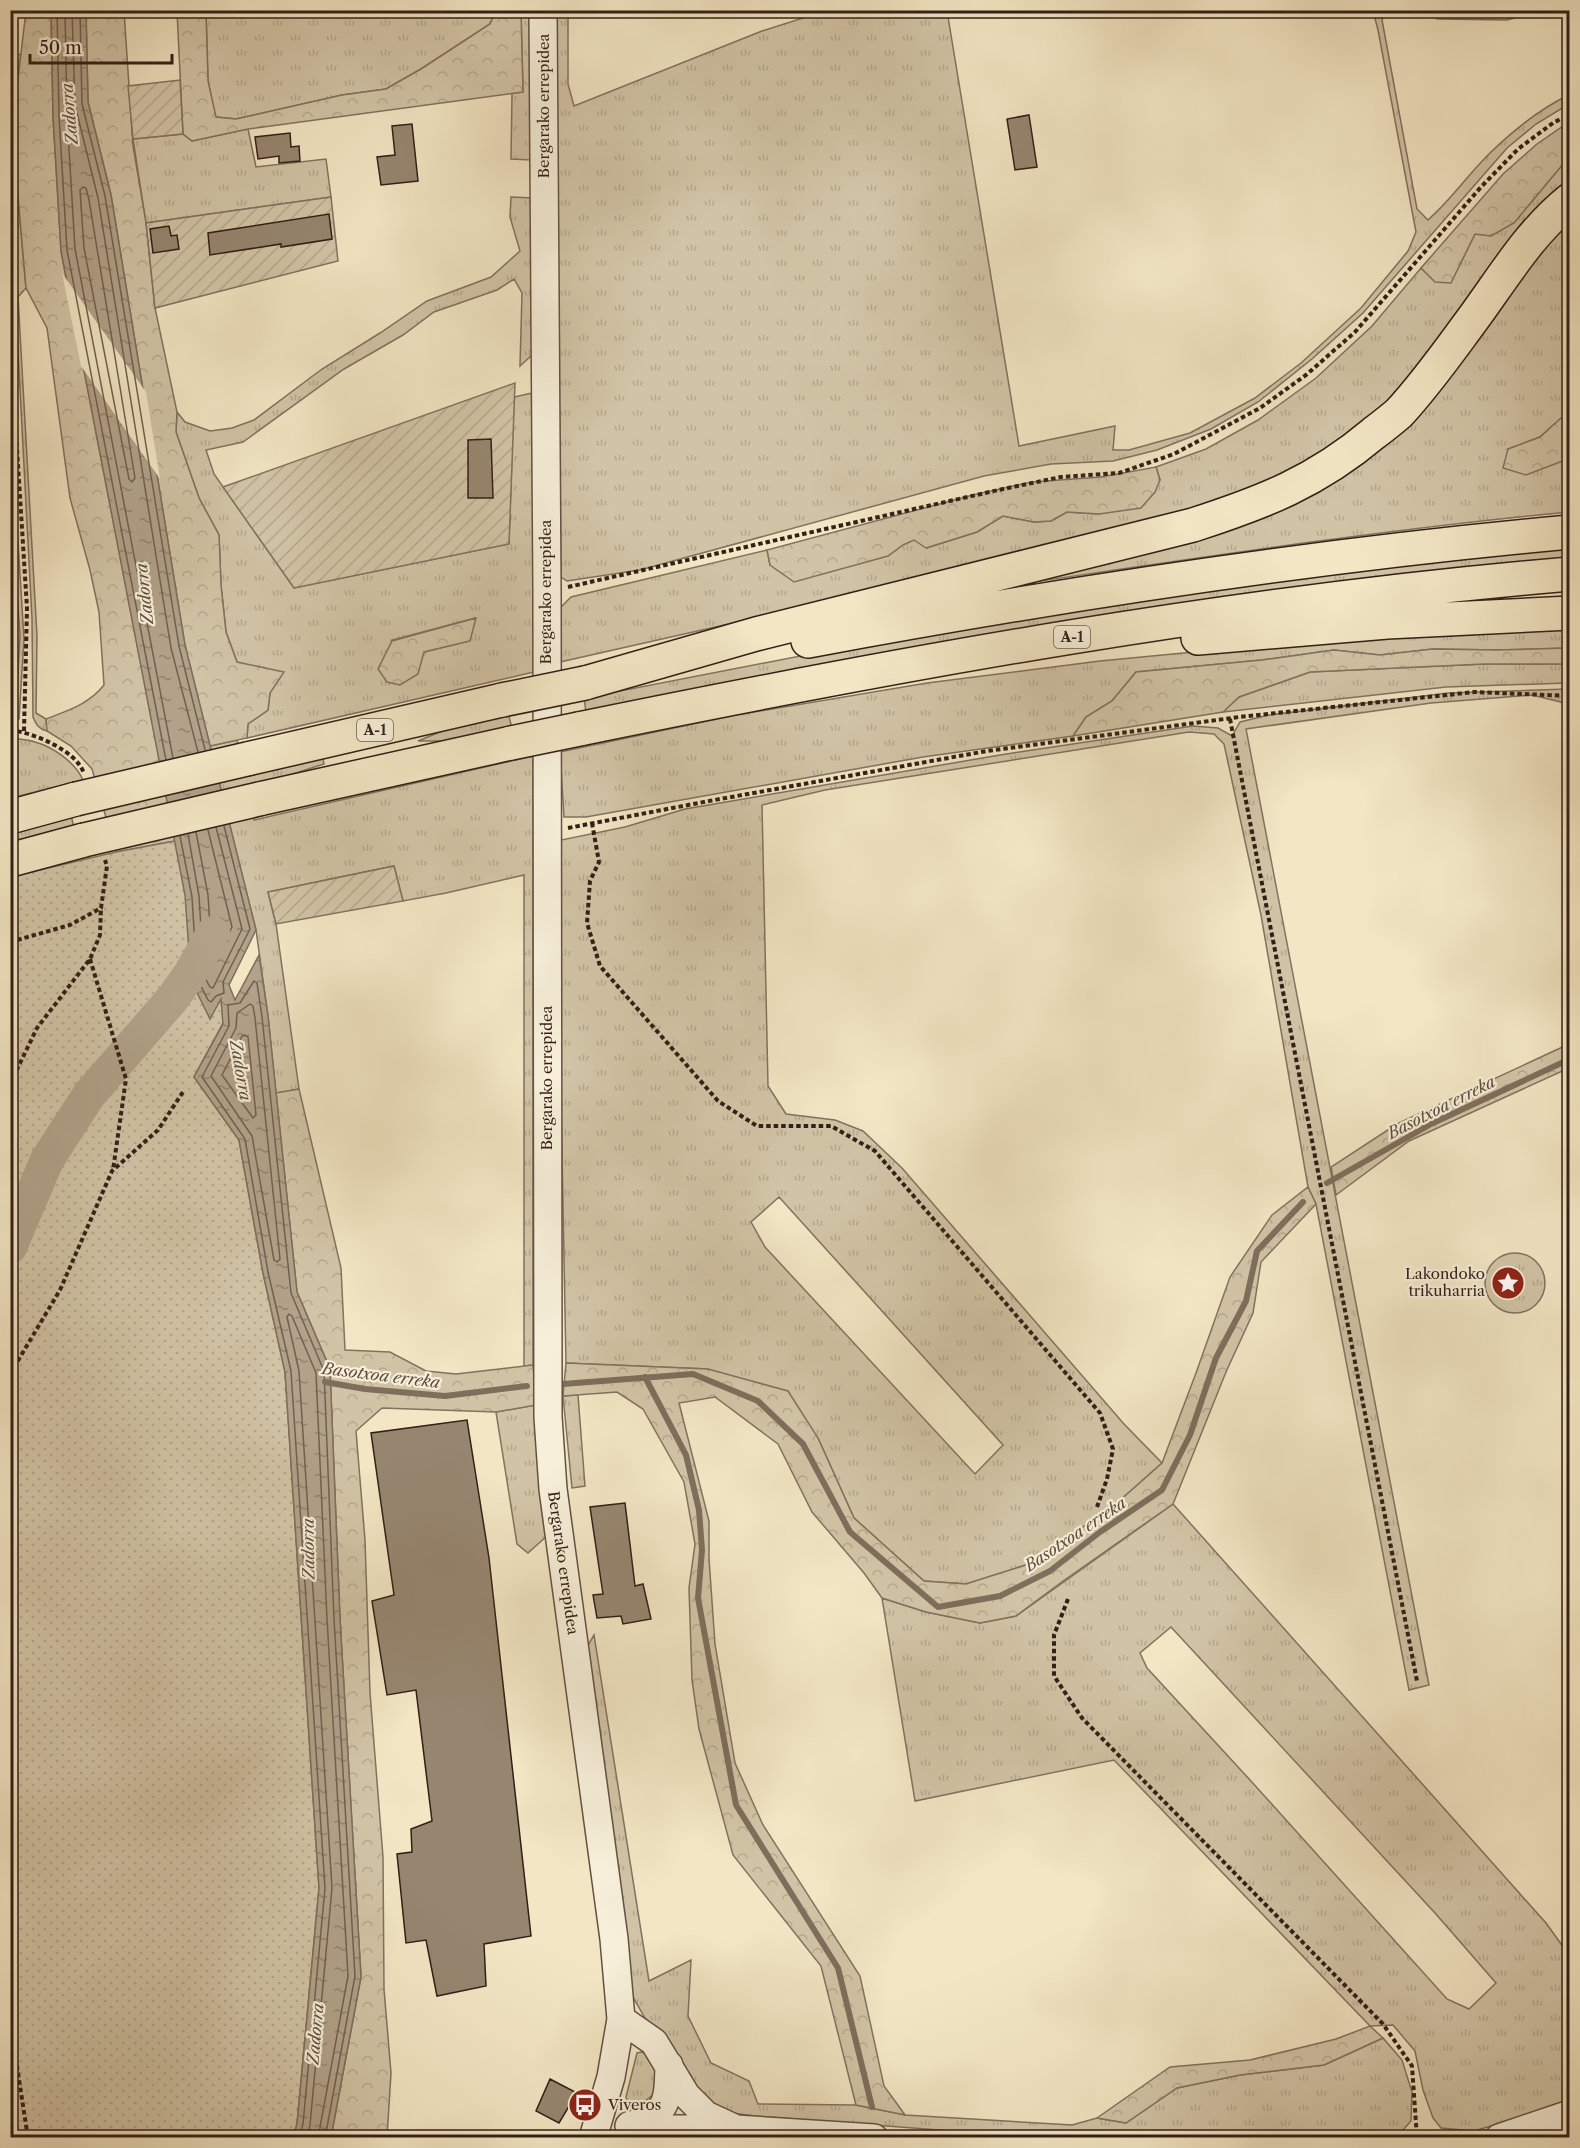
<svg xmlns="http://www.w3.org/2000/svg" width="1580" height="2148" viewBox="0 0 1580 2148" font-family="'Libre Caslon Text',serif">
<defs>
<pattern id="grass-tufts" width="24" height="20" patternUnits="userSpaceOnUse" patternTransform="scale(1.5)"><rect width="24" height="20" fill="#d1c4a6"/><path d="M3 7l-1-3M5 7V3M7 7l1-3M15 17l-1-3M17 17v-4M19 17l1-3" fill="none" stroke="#b4a88e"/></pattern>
<pattern id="forest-crowns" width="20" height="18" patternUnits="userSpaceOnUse" patternTransform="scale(1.5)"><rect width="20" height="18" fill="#d1c4a6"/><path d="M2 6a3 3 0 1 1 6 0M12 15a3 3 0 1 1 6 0" fill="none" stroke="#b4a88e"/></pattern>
<pattern id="park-dots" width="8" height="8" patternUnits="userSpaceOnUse" patternTransform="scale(1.5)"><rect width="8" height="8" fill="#d1c4a6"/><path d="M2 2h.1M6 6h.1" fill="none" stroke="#b4a88e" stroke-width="1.8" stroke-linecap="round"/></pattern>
<pattern id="garden-furrows" width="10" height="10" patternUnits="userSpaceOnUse" patternTransform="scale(1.5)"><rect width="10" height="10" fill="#d1c4a6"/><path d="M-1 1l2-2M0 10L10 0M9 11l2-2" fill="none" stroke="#b4a88e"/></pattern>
<pattern id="water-ripples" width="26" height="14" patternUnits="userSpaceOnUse" patternTransform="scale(1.5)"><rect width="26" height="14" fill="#b1a289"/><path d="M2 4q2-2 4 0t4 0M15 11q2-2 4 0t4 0" fill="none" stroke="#91836f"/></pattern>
</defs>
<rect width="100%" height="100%" fill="#f2e6c4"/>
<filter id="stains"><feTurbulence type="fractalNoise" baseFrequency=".00333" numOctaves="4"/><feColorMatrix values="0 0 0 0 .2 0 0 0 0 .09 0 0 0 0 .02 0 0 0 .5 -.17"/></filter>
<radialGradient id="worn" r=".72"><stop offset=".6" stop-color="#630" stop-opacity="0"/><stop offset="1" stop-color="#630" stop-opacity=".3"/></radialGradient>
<path fill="url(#grass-tufts)" stroke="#82725e" stroke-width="1.5" fill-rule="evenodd" d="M 206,11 L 496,11 L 490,24 L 421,69 L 386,89 L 342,95 L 236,119 L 215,117 L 208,81 Z
M 521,11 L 532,11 L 531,160 L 511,159 L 512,93 L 523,92 Z
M 555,11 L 568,11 L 568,84 L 574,106 L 762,31 L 825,11 L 947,11 L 1019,446 L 1115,426 L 1113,450 L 1129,450 L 1190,433 L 1255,398 L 1301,363 L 1361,308 L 1408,251 L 1416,232 L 1378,30 L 1373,11 L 1395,11 L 1386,12 L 1382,20 L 1417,209 L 1428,220 C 1452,199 1469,173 1491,152 C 1514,130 1541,108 1569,95 L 1569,104 L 1536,124 L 1507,148 L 1363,313 L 1312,359 L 1258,402 L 1211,429 L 1157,450 L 1113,461 L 1051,464 L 984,476 L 640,570 L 567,581 L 561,577 Z
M 1414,11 L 1414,10 L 1541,11 L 1507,20 L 1438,19 Z
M 10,20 L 13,56 L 21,54 L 12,129 L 26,288 L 18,297 L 37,636 L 36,713 L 46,719 L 47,731 C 39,729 36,725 33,717 L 32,619 L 11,217 Z
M 248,129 L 256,167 L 326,159 L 331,197 L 146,223 L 133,139 L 183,134 L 192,141 Z
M 1569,162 L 1569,182 L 1559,188 L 1398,392 L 1314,463 L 1209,506 L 800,608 L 560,662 L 561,607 L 571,597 L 767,550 L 770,565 L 888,556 L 903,544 L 915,539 L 927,548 L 977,532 L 1003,516 L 1034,522 L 1051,521 L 1067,512 L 1099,514 L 1160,480 L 1156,467 L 1206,449 L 1258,420 L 1316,378 L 1372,326 L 1421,268 L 1435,281 L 1451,282 L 1475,234 L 1547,182 L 1564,163 Z
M 511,197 L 532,198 L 532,355 L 520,366 L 522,293 L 514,279 L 497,290 L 434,312 L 403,335 L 344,369 L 243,442 L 206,450 L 214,474 L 294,588 L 509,544 L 514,397 L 532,393 L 534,672 L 247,738 L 248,724 L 268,710 L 270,693 L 237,662 L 226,632 L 221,585 L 219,535 L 199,498 L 176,432 L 177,412 L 185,422 L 210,431 L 232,428 L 254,420 L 322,369 L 380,333 L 427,301 L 491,277 L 520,251 L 510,217 ZM 475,618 L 469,641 L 424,652 L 392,640 Z
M 1569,209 L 1569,413 L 1560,419 L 1540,437 L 1508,449 L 1560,461 L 1569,460 L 1569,512 C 1367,531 1166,563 965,592 L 1324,483 Z
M 10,412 L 24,639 L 19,719 L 11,724 L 11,711 L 16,706 L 20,635 L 11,510 Z
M 1569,544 L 1569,560 L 586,712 L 584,698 L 955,626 L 1187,589 Z
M 1569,627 L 1569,648 L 1497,650 L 1433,649 L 1380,655 L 1334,650 L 1262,660 L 1136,672 L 1112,701 L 1086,717 L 1073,736 L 923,757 L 586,817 L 564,817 L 560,752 L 736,715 L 927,683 L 1100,661 L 1328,639 Z
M 1484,664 L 1569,664 L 1569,704 L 1532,695 L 1431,703 L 1246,729 L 1429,1685 L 1409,1690 L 1316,1204 L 1308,1187 L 1261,915 L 1224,744 L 1214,734 L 1189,732 L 825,790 L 762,805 L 768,1086 L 786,1114 L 835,1120 L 863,1131 L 902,1168 L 1124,1424 L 1162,1463 L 1117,1503 L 1032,1563 L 966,1584 L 924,1581 L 854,1518 L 818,1438 L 708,1369 L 566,1363 L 559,997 L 561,840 L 625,827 L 685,809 L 1000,755 L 1193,726 L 1218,728 L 1232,736 L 1240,722 L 1269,715 L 1448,693 L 1567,689 L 1567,683 L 1446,687 L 1223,712 L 1239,697 L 1310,672 ZM 779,1197 L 1003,1445 L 975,1474 L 765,1247 L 751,1222 Z
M 508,713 L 512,728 L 451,741 L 418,741 L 447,729 Z
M 11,738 C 18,739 27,739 35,742 C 53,747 75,762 83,780 L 11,798 Z
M 237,740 L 244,773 L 284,763 L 323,759 L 324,764 L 271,781 L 248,787 L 254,820 L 533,756 L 533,1365 L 524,1366 L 524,875 L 446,893 L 403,901 L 394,866 L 268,892 L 276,924 L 299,1089 L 276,1093 L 268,1016 L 256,930 L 210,746 Z
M 71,815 L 74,828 L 11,844 L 11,831 Z
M1485 1283a30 30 0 1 1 60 0a30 30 0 1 1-60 0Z
M 578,1395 L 585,1486 L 572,1488 L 563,1396 Z
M 536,1405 L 548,1535 L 528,1553 L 517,1544 L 496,1412 Z
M 1173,1504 L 1546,1923 L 1569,1955 L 1569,2026 L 1565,2029 L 1569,2041 L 1569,2101 L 1536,2113 L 1474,2131 L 1441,2128 L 1433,2118 L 1423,2090 L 1415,2051 L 1393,2025 L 1370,2026 L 1114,1760 L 915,1801 L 882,1598 L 926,1612 L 980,1623 L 1016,1616 ZM 1171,1627 L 1435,1913 L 1496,1983 L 1469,2009 L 1447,1999 L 1250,1780 L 1147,1668 L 1140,1653 Z
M 594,1635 L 649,1981 L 691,1960 L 688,2016 L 711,2063 L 749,2081 L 758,2104 L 856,2105 L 905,2115 L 1072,2125 L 1097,2118 L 1126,2123 L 1177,2088 L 1240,2075 L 1324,2065 L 1383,2038 L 1402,2060 L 1412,2092 L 1411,2121 L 1396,2138 L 1046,2138 L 755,2116 L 716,2111 L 689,2090 L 667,2044 L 645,2018 L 633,1997 L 586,1649 Z
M 642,2052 C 661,2059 656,2077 654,2094 C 645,2101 639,2108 628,2103 L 626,2097 L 637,2053 Z"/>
<path fill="url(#forest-crowns)" stroke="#82725e" stroke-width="1.5" d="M 26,11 L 51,11 L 53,116 L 61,251 L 175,841 L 116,852 L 92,769 L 71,746 L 47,731 L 46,719 C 69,710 89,704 104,685 L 99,612 L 90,570 L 70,498 L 47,328 L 26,288 L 12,129 Z
M 86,11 L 124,11 L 133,146 L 146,223 L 155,308 L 177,412 L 176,432 L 199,498 L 219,535 L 221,585 L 226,632 L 237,662 L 284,672 L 270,693 L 268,710 L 248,724 L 247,738 L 210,746 L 185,645 L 111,195 L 88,102 Z
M 177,11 L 206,11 L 208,81 L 216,117 L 236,119 L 342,95 L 386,89 L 421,69 L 490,24 L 496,11 L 521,11 L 523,92 L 248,129 L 192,141 L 183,134 Z
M 1569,122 L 1569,162 L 1564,163 L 1514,223 L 1491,236 L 1475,234 L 1451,283 L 1435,282 L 1421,268 L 1503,174 L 1537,144 Z
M 1569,413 L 1569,460 L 1560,462 L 1526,475 L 1503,468 L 1508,449 L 1540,437 L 1560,419 Z
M 1156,467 L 1160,480 L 1155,492 L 1141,508 L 1099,514 L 1067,512 L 1051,521 L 1034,522 L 1003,516 L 977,532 L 926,548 L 914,540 L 903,545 L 888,556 L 794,582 L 770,565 L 767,550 L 973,495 L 1032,482 L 1101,477 Z
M 476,618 L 470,641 L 424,652 L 418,674 L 400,685 L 387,682 L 378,669 L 392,641 Z
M 1569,648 L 1569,664 L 1484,664 L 1310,672 L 1239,697 L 1223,712 L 1073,736 L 1086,717 L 1112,701 L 1136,672 L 1262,660 L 1334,650 L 1380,655 L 1433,649 L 1497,650 Z
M 1569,1044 L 1569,1068 L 1409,1141 L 1336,1195 L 1331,1167 L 1397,1124 Z
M 299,1089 L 341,1268 L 345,1350 L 390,1352 L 426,1371 L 456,1374 L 533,1365 L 536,1405 L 496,1412 L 382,1408 L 356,1431 L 365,1540 L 370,1693 L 383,1857 L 384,1989 L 391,2073 L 387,2137 L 331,2137 L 361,1977 L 340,1619 L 330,1369 L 297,1292 L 276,1093 Z
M 1308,1187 L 1316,1204 L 1261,1262 L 1253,1313 L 1226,1372 L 1173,1504 L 1063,1581 L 1016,1616 L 980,1623 L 926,1612 L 882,1598 L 864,1573 L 812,1512 L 778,1444 L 715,1397 L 679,1403 L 709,1521 L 709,1559 L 715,1644 L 735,1763 L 763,1825 L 860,1976 L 884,2086 L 905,2115 L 856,2105 L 821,1966 L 733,1855 L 699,1729 L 692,1680 L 689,1588 L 695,1544 L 684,1482 L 643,1409 L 617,1392 L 563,1396 L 566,1363 L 708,1369 L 788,1391 L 818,1438 L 854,1518 L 924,1581 L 966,1584 L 1032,1563 L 1117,1503 L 1162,1463 L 1196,1373 L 1230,1277 L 1272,1215 Z
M 1370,2026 L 1383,2038 L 1324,2065 L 1240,2075 L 1177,2088 L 1126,2123 L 1097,2118 L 1170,2067 L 1250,2060 L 1336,2039 Z"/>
<path fill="url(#park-dots)" stroke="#82725e" stroke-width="1.5" d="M 175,841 L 186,897 L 191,980 L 210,1018 L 221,997 L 223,1023 L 194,1077 L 239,1140 L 263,1273 L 285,1372 L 319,1888 L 297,2124 L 293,2137 L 11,2137 L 10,877 L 116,852 Z"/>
<path fill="url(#garden-furrows)" stroke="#82725e" stroke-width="1.5" d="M 180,80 L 183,134 L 133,139 L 128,86 Z
M 331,197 L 338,261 L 155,308 L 146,223 Z
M 515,383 L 509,544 L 294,588 L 223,487 Z
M 394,866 L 403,901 L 276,924 L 268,892 Z"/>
<path fill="url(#water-ripples)" stroke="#7e6e5b" stroke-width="1.5" d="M 51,11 L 86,11 L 88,102 L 111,195 L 185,645 L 256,930 L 229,985 L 235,1000 L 259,955 L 268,1016 L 297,1292 L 330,1369 L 340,1619 L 361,1977 L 331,2137 L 293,2137 L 297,2124 L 319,1888 L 285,1372 L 263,1273 L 239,1140 L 194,1077 L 223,1024 L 221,999 L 210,1019 L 191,980 L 185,895 L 61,251 L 53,116 Z"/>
<path fill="#f2e6c4" d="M 62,273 L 146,392 L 160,479 L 81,366 Z"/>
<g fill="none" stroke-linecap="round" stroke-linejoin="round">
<path stroke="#726050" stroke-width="1.5" d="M 57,10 L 59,116 L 67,250 L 166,760
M 65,10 L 67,116 L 75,249 L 173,758
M 72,10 L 75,105 L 98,198 L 171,648 L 198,752
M 80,10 L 82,104 L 105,196 L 179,646 L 205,750
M 83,187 L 86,188 L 89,200 L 135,478 L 132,482 L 129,479 L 84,248 L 80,190 Z
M 196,832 L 208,895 L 212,956 L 215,959 L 232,927 L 208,830
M 188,834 L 199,896 L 204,976 L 210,987 L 213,988 L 242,929 L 216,827
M 180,836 L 192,897 L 197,978 L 208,1000 L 211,1002 L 216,996 L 224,993 L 223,982 L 250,929 L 224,826
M 250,1004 L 253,1006 L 255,1018 L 280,1259 L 277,1262 L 274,1260 L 252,1136 L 211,1076 L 236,1028 L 237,1013 Z
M 245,1035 L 248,1037 L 256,1115 L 253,1118 L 222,1075 L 242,1036 Z
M 299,2138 L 303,2124 L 325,1888 L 291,1371 L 268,1272 L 245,1139 L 202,1077 L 229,1026 L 228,1005 L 240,1003 L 254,981 L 257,983 L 262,1017 L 291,1293 L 324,1371 L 334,1619 L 355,1976 L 325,2138
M 307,2138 L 310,2125 L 332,1888 L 299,1371 L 287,1317 L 289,1314 L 292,1316 L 316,1373 L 327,1619 L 348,1976 L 318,2138"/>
<path stroke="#7e6e5b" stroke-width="6" d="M 1327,1183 L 1431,1124 L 1570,1059
M 645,1377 L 686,1455 L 699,1510 L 702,1550 L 698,1598 L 736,1805 L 838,1968 L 872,2107
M 325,1382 L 365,1389 L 445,1396 L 527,1386
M 563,1384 L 693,1374 L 758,1401 L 803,1444 L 850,1532 L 938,1607 L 1000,1596 L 1050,1571 L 1100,1532 L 1162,1490 L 1190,1435 L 1216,1358 L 1246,1301 L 1257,1251 L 1303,1202"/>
<path stroke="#b1a289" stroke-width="34" d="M 10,1247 L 47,1160 L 89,1095 L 173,998 L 190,974 L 213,933"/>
</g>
<path fill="#968670" stroke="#321f16" stroke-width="1.5" d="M 1029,115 L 1037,167 L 1015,170 L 1007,119 Z
M 412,124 L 418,181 L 381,185 L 377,157 L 395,155 L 392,126 Z
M 290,133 L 291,147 L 299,146 L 300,161 L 279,163 L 279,156 L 258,159 L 255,137 Z
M 329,214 L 332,239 L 281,247 L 281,244 L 210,255 L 208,233 Z
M 169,226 L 171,236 L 177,235 L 179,249 L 153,253 L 150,229 Z
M 491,439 L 493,498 L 468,498 L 468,440 Z
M 467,1420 L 489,1558 L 531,1936 L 484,1944 L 486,1986 L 437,1996 L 426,1940 L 406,1943 L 397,1854 L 412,1852 L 411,1829 L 432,1821 L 416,1690 L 387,1695 L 372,1601 L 394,1595 L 371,1433 Z
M 625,1503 L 635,1586 L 643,1584 L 651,1619 L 623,1624 L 621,1616 L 597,1618 L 593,1595 L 603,1594 L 590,1507 Z
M 550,2079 L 577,2093 L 559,2123 L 536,2111 Z"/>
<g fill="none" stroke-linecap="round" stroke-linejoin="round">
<defs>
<path id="tertiary" d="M 543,10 L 547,592 L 548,1417 L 553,1489 L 614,1939 L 621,2019 L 611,2077 L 593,2138
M 621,2019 L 654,2042 L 686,2095 L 706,2115 L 732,2127
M 630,2125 L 647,2129 L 736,2129 L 874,2138
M 629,2126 C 668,2113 668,2104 669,2065
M 1499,2138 L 1570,2114"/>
<path id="motorway" d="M 1198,638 L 1387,622 L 1570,613
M 808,641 C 1061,594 1314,555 1570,532
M 585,683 L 756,634 L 1193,525 C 1264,502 1316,482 1374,433 C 1382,427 1391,420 1399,413 C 1426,384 1449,351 1472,320 C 1503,278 1529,233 1570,200
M 579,729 C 906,662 1236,602 1570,574
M 247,759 L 502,700
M 259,799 L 511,743
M 10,817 L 76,799
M 10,860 L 84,840"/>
</defs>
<use href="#tertiary" stroke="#625142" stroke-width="30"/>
<use href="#motorway" stroke="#321f16" stroke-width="36"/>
<path stroke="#321f16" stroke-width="4" stroke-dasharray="4.5 3" stroke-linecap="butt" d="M 10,337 L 27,608 L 24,731
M 568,587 L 1003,489 L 1061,477 L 1119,473 L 1174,454 L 1260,408 L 1306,375 L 1355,332 L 1481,187 L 1518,149 L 1553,123 L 1570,114
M 1230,719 L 1417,1681
M 10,730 C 32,732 78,751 84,774
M 592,823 L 599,862 L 590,881 L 587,923 L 600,966 L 718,1101 L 757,1126 L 831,1126 L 875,1151 L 1100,1413 L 1113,1449 L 1107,1479 L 1097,1507
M 568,828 L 709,801 L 987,751 L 1239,717 L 1475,692 L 1570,696
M 10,942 L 70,925 L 101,908 L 107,866 L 105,860
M 90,959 L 126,1079 L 113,1170
M 10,1084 L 37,1028 L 90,959 L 100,935 L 101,908
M 10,1374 L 60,1290 L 112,1171 L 158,1130 L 183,1092
M 1068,1599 L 1054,1635 L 1054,1676 L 1082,1718 L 1383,2024 L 1412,2066 L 1417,2138
M 10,2021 L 28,2138"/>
<use href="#tertiary" stroke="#f7efd9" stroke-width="27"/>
<use href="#motorway" stroke="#f2e6c4" stroke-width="33"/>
<defs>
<path id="motorway-bridge" d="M 502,700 L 585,683
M 511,743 L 579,729
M 76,799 L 247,759
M 84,840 L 259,799"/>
</defs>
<use href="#motorway-bridge" stroke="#321f16" stroke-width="36" stroke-linecap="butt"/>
<use href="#motorway-bridge" stroke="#f2e6c4" stroke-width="33"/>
</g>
<defs>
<symbol id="sight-disc" viewBox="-11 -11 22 22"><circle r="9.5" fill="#8f2418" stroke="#f7efd9"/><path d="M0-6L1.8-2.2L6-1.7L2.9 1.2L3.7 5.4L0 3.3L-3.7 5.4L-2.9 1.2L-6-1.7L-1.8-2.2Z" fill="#fff"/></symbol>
<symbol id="bus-disc" viewBox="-11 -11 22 22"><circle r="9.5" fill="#8f2418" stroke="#f7efd9"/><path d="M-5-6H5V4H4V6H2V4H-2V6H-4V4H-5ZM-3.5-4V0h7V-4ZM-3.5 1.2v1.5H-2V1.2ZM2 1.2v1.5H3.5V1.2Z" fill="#fff"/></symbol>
</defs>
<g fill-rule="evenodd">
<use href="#sight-disc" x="1489" y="1264" width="38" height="38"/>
<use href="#bus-disc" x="566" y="2086" width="38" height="38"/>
</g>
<g text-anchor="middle" stroke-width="4.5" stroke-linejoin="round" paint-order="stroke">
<g fill="#f7efd9" stroke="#6d5d50" stroke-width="1.5">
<rect x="1054" y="626" width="36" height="22" rx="4.5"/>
<rect x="357" y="719" width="36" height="22" rx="4.5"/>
</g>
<g font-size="14" font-weight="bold" fill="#321f16">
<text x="1072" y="642">A-1</text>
<text x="375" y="735">A-1</text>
</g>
<g font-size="15" fill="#321f16" stroke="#f7efd9">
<text transform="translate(544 106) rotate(-90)" y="5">Bergarako errepidea</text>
<text transform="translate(546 592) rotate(-90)" y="5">Bergarako errepidea</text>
<text transform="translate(547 1078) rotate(-90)" y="5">Bergarako errepidea</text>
<text transform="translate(563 1563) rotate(82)" y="5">Bergarako errepidea</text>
</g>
<g font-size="15" fill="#321f16" stroke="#f7efd9" text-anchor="end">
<text x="1485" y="1279">Lakondoko<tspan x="1485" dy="17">trikuharria</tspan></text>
<text x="608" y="2110" text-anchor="start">Viveros</text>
</g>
<g font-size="16" font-style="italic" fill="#5e4d3e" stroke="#f7efd9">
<text transform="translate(69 114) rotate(-95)" y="6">Zadorra</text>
<text transform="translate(144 594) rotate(-96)" y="6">Zadorra</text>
<text transform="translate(241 1070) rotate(80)" y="6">Zadorra</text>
<text transform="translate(1441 1107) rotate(-27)" y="6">Basotxoa erreka</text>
<text transform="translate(381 1375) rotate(7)" y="6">Basotxoa erreka</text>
<text transform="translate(1075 1534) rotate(-34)" y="6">Basotxoa erreka</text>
<text transform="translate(308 1549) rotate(-91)" y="6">Zadorra</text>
<text transform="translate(315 2034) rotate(-85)" y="6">Zadorra</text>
</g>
</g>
<rect width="1580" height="2148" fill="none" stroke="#f2e6c4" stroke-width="36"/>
<rect x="12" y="12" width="1556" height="2124" fill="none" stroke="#321f16" stroke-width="3"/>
<rect x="18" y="18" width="1544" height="2112" fill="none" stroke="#321f16" stroke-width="1.5"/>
<path d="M30 54v9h142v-9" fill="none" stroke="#321f16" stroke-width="3"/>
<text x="39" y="54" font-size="18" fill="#321f16" stroke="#f7efd9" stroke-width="4.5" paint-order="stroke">50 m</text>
<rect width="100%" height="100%" filter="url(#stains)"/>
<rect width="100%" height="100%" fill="url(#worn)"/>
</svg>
